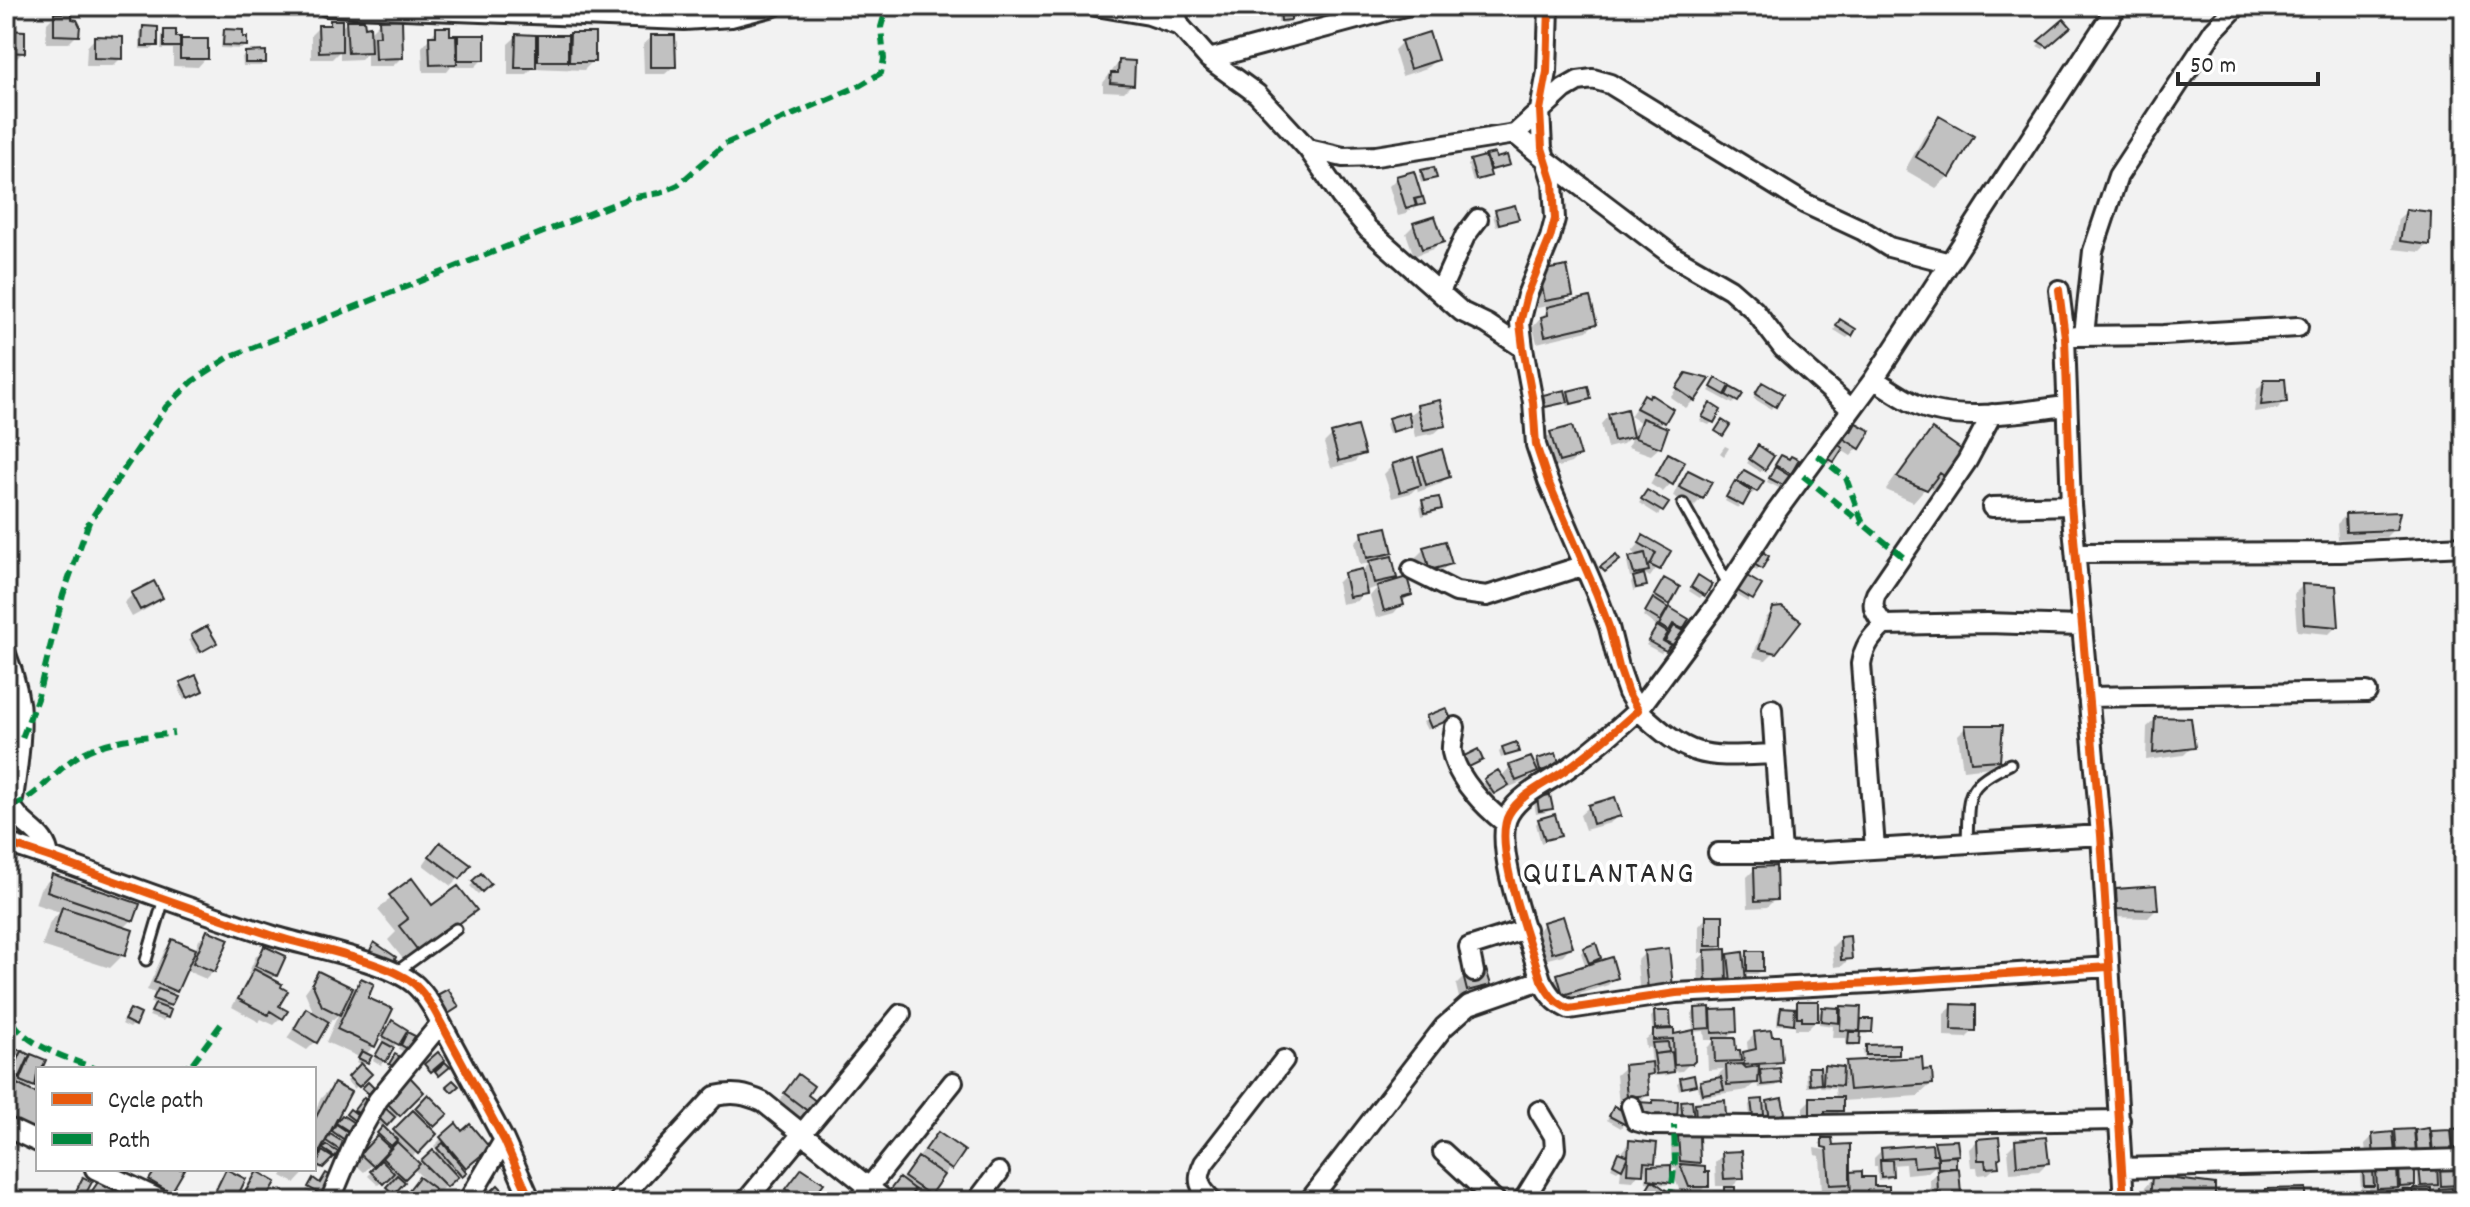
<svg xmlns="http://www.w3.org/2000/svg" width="2470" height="1207" viewBox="0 0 2470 1207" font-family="Dekko,sans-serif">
<rect width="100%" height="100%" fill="#f2f2f2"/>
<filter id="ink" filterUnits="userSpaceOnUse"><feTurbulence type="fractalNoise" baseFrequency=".0125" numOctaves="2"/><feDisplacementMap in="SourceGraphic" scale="16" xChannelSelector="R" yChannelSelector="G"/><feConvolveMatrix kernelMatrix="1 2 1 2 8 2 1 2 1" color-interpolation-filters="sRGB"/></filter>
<g filter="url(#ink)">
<path fill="#0003" fill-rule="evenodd" d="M 1281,11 L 1289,20 L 1286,23 L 1278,23 L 1278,14 Z
M 55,15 L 77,35 L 69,43 L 46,43 L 47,23 Z
M 331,22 L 340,29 L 347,22 L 368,34 L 380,22 L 401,58 L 393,66 L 367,66 L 367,53 L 361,59 L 340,60 L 340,51 L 332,59 L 311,59 L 311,35 L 319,27 L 326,27 Z
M 2063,22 L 2068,27 L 2043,49 L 2037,46 Z
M 144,29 L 156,46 L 152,49 L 140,49 L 140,32 Z
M 437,29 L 454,41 L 459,37 L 483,59 L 475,67 L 451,67 L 447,72 L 423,72 L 422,47 Z
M 225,31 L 245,46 L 241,49 L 221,48 L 222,35 Z
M 6,32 L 23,52 L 15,60 L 6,60 Z
M 165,32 L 174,39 L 206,58 L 198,67 L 173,66 L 173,49 L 161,49 L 162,35 Z
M 571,35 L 593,61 L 584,70 L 533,68 L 526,75 L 508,75 L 508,44 L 517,36 L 534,41 L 539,37 L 568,37 Z
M 652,37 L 674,66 L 665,74 L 644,74 L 643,45 Z
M 95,38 L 121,58 L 113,66 L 86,66 L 87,47 Z
M 1402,42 L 1435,60 L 1427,68 L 1402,76 L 1394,50 Z
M 246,54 L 264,62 L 261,66 L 243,66 L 242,57 Z
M 1119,62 L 1132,84 L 1124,92 L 1103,91 L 1103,83 Z
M 1939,118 L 1949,176 L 1936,188 L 1905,170 L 1927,131 Z
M 1493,155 L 1495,160 L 1508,164 L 1488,173 L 1485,179 L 1473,182 L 1468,165 L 1471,162 Z
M 1422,172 L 1434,177 L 1421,183 L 1419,175 Z
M 1397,178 L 1419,196 L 1414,201 L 1422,199 L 1423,204 L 1414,209 L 1413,206 L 1406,214 L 1398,216 L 1389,186 Z
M 2407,211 L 2428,244 L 2420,252 L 2393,249 L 2398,219 Z
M 1496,212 L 1516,218 L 1496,226 L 1493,215 Z
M 1414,225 L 1441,241 L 1433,249 L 1414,256 L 1406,233 Z
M 2463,254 L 2464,277 L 2456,277 L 2455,263 Z
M 1540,273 L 1571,295 L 1559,306 L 1595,323 L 1587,331 L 1537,343 L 1533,327 L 1552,305 L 1537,308 L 1532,281 Z
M 1837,325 L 1850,335 L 1847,338 L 1834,330 Z
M 1687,376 L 1694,400 L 1686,408 L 1670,397 Z
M 1717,381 L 1740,395 L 1733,404 L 1709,391 Z
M 2265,381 L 2285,401 L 2277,409 L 2254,412 L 2257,389 Z
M 1759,388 L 1774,405 L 1771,409 L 1753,398 Z
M 1569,393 L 1589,398 L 1585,402 L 1568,406 L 1566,400 L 1562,404 L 1542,409 L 1540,401 L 1544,397 L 1564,397 Z
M 1644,396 L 1670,410 L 1659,426 L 1660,447 L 1651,455 L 1628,447 L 1634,429 L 1640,422 L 1630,416 Z
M 1418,407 L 1444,425 L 1435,433 L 1415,437 L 1412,423 L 1406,429 L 1389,434 L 1386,424 L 1389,420 L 1407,418 Z
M 1707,409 L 1712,422 L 1709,425 L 1700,421 Z
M 1609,415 L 1631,436 L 1623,444 L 1607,448 L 1601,424 Z
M 1851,424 L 1845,436 L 1857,425 L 1859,447 L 1851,456 L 1840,449 L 1829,464 L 1821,459 Z
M 1932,431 L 1966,455 L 1936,491 L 1928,485 L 1913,502 L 1886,490 L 1919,444 Z
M 1551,434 L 1579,455 L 1571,463 L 1551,469 L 1543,442 Z
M 1332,435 L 1363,453 L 1354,462 L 1331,468 L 1324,443 Z
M 1725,446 L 1729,448 L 1724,456 L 1720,453 Z
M 1755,451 L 1764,468 L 1760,472 L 1747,463 Z
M 1669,455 L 1671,483 L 1663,492 L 1650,484 L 1661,464 Z
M 1419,459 L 1448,476 L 1440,484 L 1418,492 L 1417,487 L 1411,493 L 1392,498 L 1384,474 L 1393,465 L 1413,464 Z
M 1778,461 L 1789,472 L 1779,488 L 1767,482 Z
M 1688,473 L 1702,498 L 1694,506 L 1673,496 L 1680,481 Z
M 1741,476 L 1755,491 L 1752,494 L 1748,492 L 1738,508 L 1725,501 Z
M 1644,496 L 1666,504 L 1658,515 L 1639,503 Z
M 1423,502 L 1440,509 L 1436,512 L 1422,516 L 1420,506 Z
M 2345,516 L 2394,529 L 2386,537 L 2338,539 L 2337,524 Z
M 1363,534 L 1390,552 L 1382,560 L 1395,577 L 1388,585 L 1410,594 L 1394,613 L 1376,618 L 1370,596 L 1378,587 L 1364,591 L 1357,601 L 1341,604 L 1337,583 L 1345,575 L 1361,572 L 1370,563 L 1360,565 L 1355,542 Z
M 1644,538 L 1668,552 L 1650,577 L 1642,572 L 1645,585 L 1633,591 L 1631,582 L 1638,575 L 1630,577 L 1627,562 L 1640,556 L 1632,552 Z
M 1424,549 L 1450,563 L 1441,571 L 1422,577 L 1416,557 Z
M 1758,552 L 1760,567 L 1757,571 L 1749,566 Z
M 1739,579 L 1751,598 L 1748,602 L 1731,592 Z
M 1695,581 L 1704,594 L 1700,598 L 1689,591 Z
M 1661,584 L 1668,604 L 1665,607 L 1686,620 L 1679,631 L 1684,634 L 1672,651 L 1666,647 L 1661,653 L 1646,645 L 1658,628 L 1643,616 Z
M 2302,586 L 2337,626 L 2329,634 L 2297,631 L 2294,594 Z
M 132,595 L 160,597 L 152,606 L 132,617 L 124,603 Z
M 1774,610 L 1774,652 L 1766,660 L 1753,657 L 1766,618 Z
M 192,637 L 211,646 L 197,654 L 189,640 Z
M 182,684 L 201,691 L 184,700 L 178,687 Z
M 1445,710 L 1448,719 L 1427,730 L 1423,722 Z
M 2156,719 L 2192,747 L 2184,755 L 2146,760 L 2147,727 Z
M 1966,727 L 1998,759 L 1990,767 L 1963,770 L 1958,735 Z
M 1503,748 L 1517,752 L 1501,758 L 1499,752 Z
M 1555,756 L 1554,769 L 1537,773 L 1536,771 L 1527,780 L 1507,788 L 1506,785 L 1490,796 L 1482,784 L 1501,777 L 1510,767 L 1533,766 L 1538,761 Z
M 1538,799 L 1551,808 L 1547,812 L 1536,814 L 1534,802 Z
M 1589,807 L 1619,815 L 1610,823 L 1585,830 L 1580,815 Z
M 1539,820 L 1559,835 L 1541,843 L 1536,824 Z
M 432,852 L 459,878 L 451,886 L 423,865 Z
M 1755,869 L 1775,899 L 1767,907 L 1748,908 L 1747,877 Z
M 53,876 L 132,920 L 123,929 L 130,931 L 123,955 L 110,968 L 42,946 L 50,922 L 60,912 L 35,904 L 40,889 Z
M 481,876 L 488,884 L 478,894 L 470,886 Z
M 2117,891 L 2156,910 L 2148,918 L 2109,917 L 2109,899 Z
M 391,897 L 432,908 L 474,910 L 407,964 L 388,940 L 396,932 L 378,910 Z
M 1707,917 L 1721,945 L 1715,952 L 1724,960 L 1729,956 L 1742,959 L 1748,953 L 1761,970 L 1757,974 L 1743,974 L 1744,980 L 1699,991 L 1698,960 L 1705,953 L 1699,953 L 1699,926 Z
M 1544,924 L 1571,946 L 1563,955 L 1544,960 L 1536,932 Z
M 208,932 L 214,971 L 206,979 L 185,970 L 176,991 L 171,996 L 170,1005 L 165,1010 L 166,1017 L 163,1021 L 149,1016 L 156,1005 L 151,1003 L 155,993 L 147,990 L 165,950 L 173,942 L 195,951 L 199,940 Z
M 1840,939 L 1850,958 L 1842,966 L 1834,967 L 1832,947 Z
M 264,948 L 275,975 L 271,980 L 282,1017 L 274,1025 L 261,1019 L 259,1022 L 232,1007 L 250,975 L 248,974 L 256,956 Z
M 1584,949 L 1599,958 L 1591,965 L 1616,977 L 1608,985 L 1555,1002 L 1550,984 L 1558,976 L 1586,967 L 1581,953 Z
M 1645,953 L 1670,987 L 1640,997 L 1637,961 Z
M 319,973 L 352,990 L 362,980 L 374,1046 L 365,1055 L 366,1062 L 362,1067 L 369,1074 L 354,1089 L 347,1081 L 362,1065 L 356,1062 L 359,1057 L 326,1042 L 338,1015 L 330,1022 L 327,1021 L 315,1042 L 307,1050 L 287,1038 L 306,1011 L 315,1016 L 305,992 Z
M 1464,977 L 1488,984 L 1480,992 L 1459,998 L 1456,985 Z
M 1798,1003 L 1816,1016 L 1823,1009 L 1839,1010 L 1841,1008 L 1858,1024 L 1862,1021 L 1870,1031 L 1867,1034 L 1859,1034 L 1858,1043 L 1855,1047 L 1846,1046 L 1846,1038 L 1832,1038 L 1833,1026 L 1819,1024 L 1819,1018 L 1808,1029 L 1795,1029 L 1795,1024 L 1777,1025 L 1778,1012 L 1782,1009 L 1791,1010 Z
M 1953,1006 L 1974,1030 L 1966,1038 L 1944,1037 L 1944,1014 Z
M 1695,1010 L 1708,1016 L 1712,1012 L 1735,1031 L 1726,1040 L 1739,1059 L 1748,1052 L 1747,1042 L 1755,1034 L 1780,1062 L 1770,1071 L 1780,1082 L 1776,1086 L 1759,1088 L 1758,1080 L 1747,1090 L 1700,1097 L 1698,1086 L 1701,1083 L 1719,1079 L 1718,1075 L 1724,1069 L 1708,1070 L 1707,1048 L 1715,1040 L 1705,1040 L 1704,1031 L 1693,1032 L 1692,1014 Z
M 130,1011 L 134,1024 L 130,1028 L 122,1024 Z
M 1655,1013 L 1669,1027 L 1665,1032 L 1672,1031 L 1693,1060 L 1682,1071 L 1672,1072 L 1669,1075 L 1654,1076 L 1653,1071 L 1645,1079 L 1647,1095 L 1639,1103 L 1619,1104 L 1616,1075 L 1625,1067 L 1652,1064 L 1650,1047 L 1646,1048 L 1645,1040 L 1653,1033 L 1651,1017 Z
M 389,1026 L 412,1037 L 403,1051 L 398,1049 L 401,1040 L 393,1047 L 381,1065 L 373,1060 L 385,1042 L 381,1040 Z
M 7,1046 L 14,1062 L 22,1053 L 23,1064 L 31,1056 L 40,1069 L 33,1086 L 28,1091 L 33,1094 L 38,1089 L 38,1150 L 32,1134 L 18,1148 L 6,1142 L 6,1098 L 14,1090 L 16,1082 L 9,1079 L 14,1067 L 6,1075 Z
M 1867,1047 L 1897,1054 L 1890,1061 L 1921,1072 L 1931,1084 L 1918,1096 L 1841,1101 L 1841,1110 L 1833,1118 L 1803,1129 L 1803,1107 L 1811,1099 L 1836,1099 L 1835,1088 L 1820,1087 L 1821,1082 L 1816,1087 L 1807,1087 L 1806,1073 L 1809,1069 L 1818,1074 L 1825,1068 L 1842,1069 L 1847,1063 L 1880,1061 L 1879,1058 L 1864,1058 L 1863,1050 Z
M 409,1079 L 422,1092 L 391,1123 L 389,1121 L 382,1127 L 373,1118 Z
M 1681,1080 L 1694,1084 L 1679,1090 L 1677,1083 Z
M 334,1085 L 314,1158 L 314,1113 L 321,1098 Z
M 790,1085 L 818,1105 L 804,1121 L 778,1102 Z
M 428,1097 L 445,1114 L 429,1129 L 434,1134 L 411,1158 L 419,1166 L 437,1151 L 434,1146 L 442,1138 L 480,1156 L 462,1170 L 464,1173 L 458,1179 L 455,1176 L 437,1194 L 433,1189 L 423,1201 L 413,1201 L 406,1195 L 422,1177 L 413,1168 L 389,1196 L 384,1191 L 392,1182 L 387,1177 L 378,1185 L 368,1176 L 376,1167 L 373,1164 L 364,1172 L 354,1163 L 383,1129 L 390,1136 ZM 391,1143 L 395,1147 L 390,1151 L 387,1148 Z
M 1780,1100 L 1767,1122 L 1765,1111 L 1759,1117 L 1750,1118 L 1749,1105 L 1752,1102 L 1762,1108 L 1768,1103 Z
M 361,1103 L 360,1115 L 350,1123 L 357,1128 L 336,1153 L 318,1170 L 315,1168 L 326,1147 L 322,1144 L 331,1136 L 339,1121 L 350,1112 L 352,1114 Z
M 1682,1103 L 1691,1110 L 1696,1105 L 1724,1115 L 1716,1123 L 1680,1124 L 1679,1106 Z
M 1611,1112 L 1627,1115 L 1621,1128 L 1607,1120 Z
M 2453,1131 L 2461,1135 L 2464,1133 L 2464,1156 L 2367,1163 L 2365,1144 L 2373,1136 L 2391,1137 L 2396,1132 L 2412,1135 L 2416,1132 L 2428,1137 L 2432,1133 L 2449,1135 Z
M 1679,1138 L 1698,1163 L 1694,1167 L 1707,1186 L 1699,1194 L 1681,1194 L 1673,1174 L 1677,1169 L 1670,1167 L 1672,1167 L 1671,1146 Z
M 1823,1140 L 1831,1148 L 1848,1174 L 1860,1173 L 1860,1179 L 1887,1195 L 1881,1201 L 1843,1201 L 1843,1191 L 1822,1192 L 1820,1156 L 1815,1155 L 1814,1148 L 1825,1150 L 1825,1146 L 1819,1144 Z
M 1977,1141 L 1996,1159 L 1997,1166 L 1988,1174 L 1978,1175 L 1977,1167 L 1971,1167 L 1969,1149 Z
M 1630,1142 L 1653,1162 L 1647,1168 L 1669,1167 L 1669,1182 L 1666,1185 L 1653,1183 L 1663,1201 L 1634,1201 L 1642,1197 L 1651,1183 L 1646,1182 L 1645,1170 L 1641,1170 L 1633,1181 L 1620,1180 L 1621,1168 L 1617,1171 L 1611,1168 L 1615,1158 L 1618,1154 L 1622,1156 L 1622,1151 Z
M 1955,1142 L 1954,1167 L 1950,1171 L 1958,1171 L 1959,1197 L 1996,1201 L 1931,1201 L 1930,1180 L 1936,1174 L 1935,1166 L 1928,1172 L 1906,1174 L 1905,1164 L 1890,1165 L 1891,1176 L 1887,1179 L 1878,1180 L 1877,1166 L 1874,1166 L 1874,1158 L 1882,1150 L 1932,1146 L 1935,1143 Z
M 2016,1142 L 2047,1163 L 2039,1171 L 2010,1173 L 2008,1150 Z
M 931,1143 L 950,1168 L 921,1201 L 909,1194 L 904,1201 L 888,1201 L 910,1167 Z
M 1723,1154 L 1742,1177 L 1733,1186 L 1733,1196 L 1745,1201 L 1709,1201 L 1729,1186 L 1716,1186 L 1715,1163 Z
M 2441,1166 L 2458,1180 L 2464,1176 L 2464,1201 L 2437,1201 L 2433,1187 L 2429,1187 L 2430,1201 L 2370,1201 L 2375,1196 L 2370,1196 L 2369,1188 L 2361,1189 L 2360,1175 L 2364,1172 L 2371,1176 L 2377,1171 L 2396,1175 L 2400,1170 L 2413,1185 L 2406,1192 L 2418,1191 L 2417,1171 L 2420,1168 L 2435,1172 ZM 2397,1186 L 2397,1189 L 2407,1189 L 2401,1195 L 2388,1196 Z
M 133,1169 L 148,1169 L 142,1174 Z
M 154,1169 L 183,1169 L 170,1192 L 162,1200 L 143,1189 Z
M 285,1169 L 308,1169 L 295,1183 L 281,1176 Z
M 227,1171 L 233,1201 L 208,1201 L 219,1179 Z
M 257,1174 L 263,1201 L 239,1201 L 249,1182 Z
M 794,1178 L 808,1201 L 784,1201 L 780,1198 Z
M 2153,1178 L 2213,1185 L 2213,1201 L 2143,1201 L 2145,1187 Z
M 94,1188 L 106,1199 L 104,1201 L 90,1195 Z
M 307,1189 L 323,1198 L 321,1199 L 306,1191 Z
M 2266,1191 L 2304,1201 L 2258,1201 Z
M 2338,1194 L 2355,1198 L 2352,1201 L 2334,1201 Z"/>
<path fill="#c1c1c1" stroke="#2b2b2b" stroke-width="2" d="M 1291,8 L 1291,20 L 1281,21 L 1280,9 Z
M 54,13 L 72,13 L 72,19 L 77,20 L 80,26 L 79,36 L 54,35 Z
M 402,19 L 403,58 L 375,59 L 374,36 L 380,36 L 379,20 Z
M 2064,19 L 2071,27 L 2048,47 L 2038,41 Z
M 330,20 L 342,20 L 342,51 L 319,52 L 318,25 L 330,25 Z
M 346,20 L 364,20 L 365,27 L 370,26 L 371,52 L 348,53 Z
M 143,26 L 158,27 L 158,46 L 142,46 Z
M 436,27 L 450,27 L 450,35 L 456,35 L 457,64 L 430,65 L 429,36 L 436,36 Z
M 224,29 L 243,30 L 243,37 L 247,37 L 247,46 L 223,45 Z
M 6,30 L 25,31 L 25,53 L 6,52 Z
M 164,30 L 176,30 L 176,37 L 181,37 L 181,47 L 164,47 Z
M 1429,32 L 1438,60 L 1410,69 L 1401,41 Z
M 570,33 L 595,33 L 595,62 L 569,62 Z
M 516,34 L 536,35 L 536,68 L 515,68 Z
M 458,35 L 485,35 L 485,60 L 458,60 Z
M 538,35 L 568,35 L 568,61 L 538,61 Z
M 651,35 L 675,35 L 676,67 L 651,67 Z
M 94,36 L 123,37 L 123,59 L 94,58 Z
M 180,39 L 208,39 L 208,59 L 180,59 Z
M 266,51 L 266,63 L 245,63 L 245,52 Z
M 1119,60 L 1135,61 L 1134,85 L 1110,83 L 1111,73 L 1118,73 Z
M 1939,116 L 1974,136 L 1950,177 L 1916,157 Z
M 1495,153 L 1496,158 L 1507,155 L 1510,165 L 1491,170 L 1486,155 Z
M 1485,156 L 1491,176 L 1476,180 L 1470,160 Z
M 1434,167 L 1437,178 L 1424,181 L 1421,170 Z
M 1414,171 L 1422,197 L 1414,199 L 1416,206 L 1406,209 L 1396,176 Z
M 1423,197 L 1425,204 L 1417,206 L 1415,199 Z
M 1515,205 L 1519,219 L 1499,224 L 1495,210 Z
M 2406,209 L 2431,212 L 2430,245 L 2400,241 Z
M 1435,216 L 1444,242 L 1422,249 L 1413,223 Z
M 1567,266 L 1573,296 L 1545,301 L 1539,271 Z
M 1590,297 L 1597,324 L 1545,336 L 1541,317 L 1548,315 L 1547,307 Z
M 1840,319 L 1856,329 L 1852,336 L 1836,326 Z
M 1686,373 L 1710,379 L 1695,401 L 1676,388 Z
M 1716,378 L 1730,386 L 1725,395 L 1711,387 Z
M 2264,379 L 2285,379 L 2287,402 L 2261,405 Z
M 1762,382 L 1783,394 L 1776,407 L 1755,394 Z
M 1588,386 L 1591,399 L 1571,404 L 1568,391 Z
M 1730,387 L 1743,394 L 1738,402 L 1726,395 Z
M 1565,390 L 1568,402 L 1545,407 L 1543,395 Z
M 1644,394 L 1649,397 L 1650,394 L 1673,409 L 1665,423 L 1636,408 Z
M 1440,400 L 1446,426 L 1423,430 L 1417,405 Z
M 1710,403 L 1721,410 L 1714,423 L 1702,417 Z
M 1627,409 L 1633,437 L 1614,441 L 1608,414 Z
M 1408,412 L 1411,426 L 1392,432 L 1388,418 Z
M 1642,418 L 1668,428 L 1661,448 L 1635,438 Z
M 1722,420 L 1730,425 L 1723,436 L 1715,431 Z
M 1856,423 L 1871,431 L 1860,449 L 1838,435 L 1842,427 L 1851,432 Z
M 1357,426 L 1365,454 L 1339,461 L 1331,433 Z
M 1572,426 L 1581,456 L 1559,462 L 1550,432 Z
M 1932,429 L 1969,455 L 1950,480 L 1940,473 L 1927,490 L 1897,477 Z
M 1832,441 L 1843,448 L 1834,462 L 1823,455 Z
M 1758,445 L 1774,456 L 1765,470 L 1749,459 Z
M 1442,449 L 1450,477 L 1426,485 L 1418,457 Z
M 1668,453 L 1685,462 L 1673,485 L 1656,475 Z
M 1781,455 L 1789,459 L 1791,456 L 1799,460 L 1791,474 L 1775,465 Z
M 1413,457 L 1421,485 L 1400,492 L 1392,464 Z
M 1775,467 L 1790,476 L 1784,486 L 1769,478 Z
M 1688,470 L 1712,482 L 1703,499 L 1679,487 Z
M 1744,470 L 1764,481 L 1757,492 L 1737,481 Z
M 1735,481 L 1751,491 L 1743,506 L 1726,497 Z
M 1647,490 L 1669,503 L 1663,512 L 1641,499 Z
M 1439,497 L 1442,509 L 1425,513 L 1422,500 Z
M 2400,512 L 2396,530 L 2346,532 L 2345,514 Z
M 1387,527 L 1393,553 L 1367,558 L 1362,532 Z
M 1643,535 L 1671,551 L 1660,570 L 1650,565 L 1656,553 L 1639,543 Z
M 1445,541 L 1452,564 L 1430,570 L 1423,547 Z
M 1758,549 L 1769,556 L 1762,569 L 1751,562 Z
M 1645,553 L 1649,571 L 1634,574 L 1629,557 Z
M 1616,555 L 1620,560 L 1605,572 L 1600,567 Z
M 1392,556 L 1397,578 L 1374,583 L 1369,561 Z
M 1362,569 L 1367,594 L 1349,597 L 1344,573 Z
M 1742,573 L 1762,585 L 1753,600 L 1733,588 Z
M 1644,574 L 1647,586 L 1636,588 L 1633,577 Z
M 1698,575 L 1712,584 L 1705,596 L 1691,587 Z
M 1407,577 L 1412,595 L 1402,598 L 1404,605 L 1384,611 L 1377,586 Z
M 1664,578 L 1680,587 L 1670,605 L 1654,595 Z
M 154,581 L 163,598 L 140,610 L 131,593 Z
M 2302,584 L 2336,586 L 2339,627 L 2304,624 Z
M 1653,598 L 1668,608 L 1660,621 L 1645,612 Z
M 1669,607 L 1689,619 L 1683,629 L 1673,624 L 1669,631 L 1659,625 Z
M 1782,607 L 1801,621 L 1776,653 L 1759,649 L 1773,608 Z
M 207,626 L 217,643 L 201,652 L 191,635 Z
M 1657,626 L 1668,633 L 1663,641 L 1670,645 L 1666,651 L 1648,641 Z
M 1674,626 L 1687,633 L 1678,648 L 1665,641 Z
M 196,675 L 203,691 L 188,698 L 180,682 Z
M 1446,708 L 1451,719 L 1431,728 L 1426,716 Z
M 2155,717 L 2191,718 L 2195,748 L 2153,753 Z
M 1965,725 L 2003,725 L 2000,760 L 1971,762 Z
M 1516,742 L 1519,752 L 1505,756 L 1502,747 Z
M 1478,749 L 1483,760 L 1467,768 L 1462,757 Z
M 1556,753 L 1560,766 L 1540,771 L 1537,759 Z
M 1531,757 L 1538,772 L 1516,781 L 1509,765 Z
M 1498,770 L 1509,785 L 1494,794 L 1484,779 Z
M 1550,795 L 1553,809 L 1539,811 L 1537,797 Z
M 1615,797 L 1621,816 L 1593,824 L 1588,805 Z
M 1555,814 L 1561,836 L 1545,840 L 1538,819 Z
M 440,842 L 471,865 L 460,879 L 429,856 Z
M 1776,866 L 1777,900 L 1755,901 L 1754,867 Z
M 481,873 L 491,884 L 482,892 L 472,881 Z
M 52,874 L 140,904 L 134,921 L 47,891 Z
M 412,878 L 432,905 L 458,886 L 477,910 L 420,953 L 399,926 L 408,919 L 389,895 Z
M 2156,886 L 2158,910 L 2117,909 L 2116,889 Z
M 62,907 L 133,930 L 125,956 L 54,934 Z
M 1706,915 L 1723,915 L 1723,946 L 1706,946 Z
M 1563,916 L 1573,947 L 1552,953 L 1543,922 Z
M 207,930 L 229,939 L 215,972 L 193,963 Z
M 1850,936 L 1852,959 L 1841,960 L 1840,937 Z
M 172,939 L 196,949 L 177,992 L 154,982 Z
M 374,942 L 396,957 L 391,968 L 367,957 Z
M 1596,943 L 1601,958 L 1589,963 L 1583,948 Z
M 264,946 L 286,956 L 277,976 L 255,966 Z
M 1669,948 L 1673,988 L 1648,990 L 1644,951 Z
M 1726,949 L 1727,983 L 1706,984 L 1705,950 Z
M 1747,951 L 1763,951 L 1763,971 L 1747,971 Z
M 1743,952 L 1746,981 L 1731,982 L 1728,954 Z
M 1612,957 L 1618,978 L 1563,995 L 1557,974 Z
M 254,969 L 282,984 L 281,987 L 288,991 L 279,1006 L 288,1011 L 283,1019 L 270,1011 L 268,1015 L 238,999 Z
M 1486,969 L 1491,985 L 1467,991 L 1463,975 Z
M 318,971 L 353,988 L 340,1015 L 322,1006 L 312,983 Z
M 361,978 L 374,984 L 368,998 L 393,1009 L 375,1047 L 337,1029 Z
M 158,989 L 176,996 L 171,1006 L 153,999 Z
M 448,989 L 459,1007 L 448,1014 L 437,995 Z
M 1797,1001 L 1818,1001 L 1818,1021 L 1802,1021 L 1802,1017 L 1797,1017 Z
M 155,1004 L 171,1010 L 168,1018 L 151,1012 Z
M 1952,1004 L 1976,1005 L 1976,1031 L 1951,1030 Z
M 1841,1006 L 1861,1007 L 1860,1031 L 1840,1030 Z
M 1710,1007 L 1711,1028 L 1696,1029 L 1695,1008 Z
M 1781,1007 L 1795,1008 L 1794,1024 L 1779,1022 Z
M 1822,1007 L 1839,1008 L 1839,1023 L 1821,1021 Z
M 306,1008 L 329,1022 L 317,1043 L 294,1029 Z
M 130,1009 L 141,1014 L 136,1026 L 124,1020 Z
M 1736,1009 L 1737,1032 L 1712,1033 L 1711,1010 Z
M 1654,1011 L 1670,1011 L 1671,1028 L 1655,1029 Z
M 1861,1019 L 1873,1019 L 1872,1032 L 1860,1032 Z
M 392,1020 L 408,1030 L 399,1045 L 383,1036 Z
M 1674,1029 L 1674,1034 L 1694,1030 L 1695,1061 L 1692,1064 L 1674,1065 L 1673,1039 L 1653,1040 L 1653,1030 Z
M 1771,1030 L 1772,1036 L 1780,1036 L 1782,1062 L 1744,1065 L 1743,1052 L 1756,1049 L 1754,1032 Z
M 407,1032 L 415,1036 L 408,1049 L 401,1045 Z
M 1849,1032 L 1861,1032 L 1860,1044 L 1848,1044 Z
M 1714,1038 L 1735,1038 L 1736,1050 L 1740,1050 L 1741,1061 L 1715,1062 Z
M 383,1042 L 394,1048 L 386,1062 L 375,1056 Z
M 1668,1042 L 1669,1052 L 1654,1054 L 1652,1043 Z
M 7,1044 L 21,1051 L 9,1075 L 6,1073 Z
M 1899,1044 L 1899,1055 L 1866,1055 L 1866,1045 Z
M 22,1051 L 30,1055 L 19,1079 L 11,1075 Z
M 362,1051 L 372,1056 L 368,1063 L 358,1058 Z
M 438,1052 L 445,1060 L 431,1072 L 424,1064 Z
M 1672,1052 L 1674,1072 L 1657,1074 L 1654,1054 Z
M 31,1054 L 46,1060 L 42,1069 L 38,1069 L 35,1087 L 20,1081 Z
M 395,1054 L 404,1059 L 398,1069 L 389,1064 Z
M 1922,1057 L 1923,1070 L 1932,1069 L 1933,1084 L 1849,1090 L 1846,1061 Z
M 445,1062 L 450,1067 L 439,1076 L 435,1071 Z
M 1652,1062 L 1653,1074 L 1647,1075 L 1649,1095 L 1627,1097 L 1624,1065 Z
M 361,1063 L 372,1074 L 359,1087 L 348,1077 Z
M 1742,1064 L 1746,1068 L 1759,1066 L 1758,1083 L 1727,1085 L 1726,1065 Z
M 1824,1065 L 1843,1067 L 1842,1086 L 1823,1084 Z
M 1808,1067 L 1820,1067 L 1821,1084 L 1810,1085 Z
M 1780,1068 L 1782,1083 L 1762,1085 L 1760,1070 Z
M 798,1074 L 814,1086 L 808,1095 L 821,1105 L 813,1115 L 784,1093 Z
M 1694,1075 L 1696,1085 L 1682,1088 L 1680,1078 Z
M 409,1076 L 424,1092 L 400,1116 L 385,1101 Z
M 1721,1077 L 1724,1090 L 1703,1094 L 1700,1081 Z
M 453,1080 L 459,1086 L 452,1092 L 446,1086 Z
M 368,1082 L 374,1088 L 369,1094 L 362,1088 Z
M 334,1083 L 351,1092 L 314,1163 L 314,1121 Z
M 17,1084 L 35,1093 L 38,1087 L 38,1125 L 32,1137 L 6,1124 L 6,1106 Z
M 428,1094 L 448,1114 L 434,1127 L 415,1108 Z
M 364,1097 L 372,1103 L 362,1116 L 354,1110 Z
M 1810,1097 L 1843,1097 L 1843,1111 L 1825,1111 L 1826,1122 L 1810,1122 Z
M 1782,1098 L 1785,1113 L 1777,1120 L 1770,1119 L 1767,1101 Z
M 1763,1099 L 1764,1115 L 1753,1116 L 1751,1100 Z
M 1653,1100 L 1678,1101 L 1677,1121 L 1638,1120 L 1638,1102 L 1653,1103 Z
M 1692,1100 L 1694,1120 L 1683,1121 L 1681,1101 Z
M 1725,1100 L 1726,1116 L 1696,1119 L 1695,1103 Z
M 383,1106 L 395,1117 L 387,1126 L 375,1114 Z
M 1614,1106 L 1629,1114 L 1626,1125 L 1609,1116 Z
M 350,1109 L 358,1115 L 355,1121 L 346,1114 Z
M 413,1110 L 437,1134 L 418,1154 L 393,1130 Z
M 342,1115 L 360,1127 L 355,1135 L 336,1123 Z
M 456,1123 L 462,1131 L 470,1124 L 490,1148 L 466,1168 L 440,1137 Z
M 336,1124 L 354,1136 L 349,1143 L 332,1131 Z
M 383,1126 L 397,1140 L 391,1146 L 377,1133 Z
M 2429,1128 L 2432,1152 L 2417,1154 L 2415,1130 Z
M 2463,1128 L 2464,1153 L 2454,1154 L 2452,1129 Z
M 2414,1129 L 2416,1152 L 2397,1154 L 2395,1130 Z
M 2451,1130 L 2453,1152 L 2433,1154 L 2431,1131 Z
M 938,1132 L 965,1151 L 952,1170 L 925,1150 Z
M 2393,1132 L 2395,1154 L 2374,1156 L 2372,1134 Z
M 330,1134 L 346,1144 L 341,1151 L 326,1141 Z
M 377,1136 L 390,1148 L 373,1166 L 360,1154 Z
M 1678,1136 L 1699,1136 L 1700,1163 L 1680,1161 Z
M 1999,1137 L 2001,1157 L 1998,1159 L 1999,1167 L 1986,1168 L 1985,1160 L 1978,1160 L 1977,1139 Z
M 2046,1137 L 2049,1163 L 2017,1166 L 2015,1140 Z
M 1822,1138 L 1832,1138 L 1833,1145 L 1850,1144 L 1850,1184 L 1830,1185 L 1827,1148 L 1822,1147 Z
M 1629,1140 L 1657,1143 L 1655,1163 L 1644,1162 L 1643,1174 L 1627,1173 Z
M 1957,1140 L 1959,1155 L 1938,1157 L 1934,1141 Z
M 397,1142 L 420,1164 L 405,1179 L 382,1158 Z
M 443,1143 L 467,1173 L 462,1177 L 437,1148 Z
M 1932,1144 L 1933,1154 L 1937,1154 L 1938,1165 L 1914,1167 L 1913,1157 L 1882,1159 L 1881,1148 Z
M 326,1145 L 338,1152 L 335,1157 L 323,1149 Z
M 433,1150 L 458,1177 L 447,1187 L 421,1161 Z
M 322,1151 L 333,1158 L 323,1168 L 317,1165 Z
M 1742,1151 L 1744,1178 L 1724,1179 L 1722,1152 Z
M 1618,1152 L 1628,1156 L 1622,1169 L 1613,1164 Z
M 1956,1156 L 1956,1168 L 1938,1168 L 1938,1157 Z
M 918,1157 L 944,1175 L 930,1195 L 904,1177 Z
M 381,1160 L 394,1173 L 383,1184 L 370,1171 Z
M 1880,1160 L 1892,1160 L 1893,1176 L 1881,1177 Z
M 2459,1163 L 2460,1185 L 2441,1186 L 2440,1165 Z
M 1680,1164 L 1705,1166 L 1705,1172 L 1709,1172 L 1709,1187 L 1689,1187 Z
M 1671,1165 L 1671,1183 L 1648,1179 L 1648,1166 Z
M 2437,1165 L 2438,1185 L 2421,1186 L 2419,1166 Z
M 2397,1167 L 2398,1188 L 2377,1189 L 2376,1169 Z
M 802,1168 L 824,1183 L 810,1201 L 803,1201 L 786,1189 Z
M 1956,1168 L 1959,1169 L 1961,1194 L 1938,1194 L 1937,1170 Z
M 2399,1168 L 2415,1168 L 2415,1186 L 2400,1187 Z
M 156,1169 L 185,1169 L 171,1193 L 149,1180 Z
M 226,1169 L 246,1179 L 235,1201 L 224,1201 L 213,1196 Z
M 2363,1170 L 2373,1170 L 2374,1186 L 2364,1186 Z
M 257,1171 L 276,1182 L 265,1201 L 244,1201 L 241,1200 Z
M 1862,1171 L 1862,1177 L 1874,1177 L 1874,1186 L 1889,1186 L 1889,1196 L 1851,1197 L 1850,1172 Z
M 326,1173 L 336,1179 L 326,1197 L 308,1187 L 313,1178 L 320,1183 Z
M 397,1175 L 405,1182 L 394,1194 L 386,1187 Z
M 2152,1176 L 2215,1184 L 2215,1201 L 2150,1200 Z
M 83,1177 L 92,1182 L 82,1201 L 71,1201 Z
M 419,1177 L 435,1189 L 425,1201 L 420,1201 L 408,1191 Z
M 899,1178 L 915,1190 L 906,1201 L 896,1201 L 887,1194 Z
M 1652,1180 L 1670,1193 L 1666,1201 L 1658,1201 L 1644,1193 Z
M 98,1182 L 106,1187 L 109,1182 L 117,1186 L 108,1200 L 92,1191 Z
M 498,1185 L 513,1201 L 481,1201 Z
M 2464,1186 L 2464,1201 L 2456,1201 L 2455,1187 Z
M 1725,1187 L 1735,1187 L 1735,1194 L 1747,1194 L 1747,1201 L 1715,1201 L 1715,1192 L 1725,1192 Z
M 2306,1188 L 2306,1201 L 2265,1201 L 2265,1189 Z
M 2431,1188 L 2432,1201 L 2414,1201 L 2413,1189 Z
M 2452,1188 L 2453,1201 L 2440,1201 L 2439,1189 Z
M 2403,1190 L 2413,1190 L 2413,1201 L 2403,1201 Z
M 2356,1191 L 2357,1199 L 2337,1200 L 2337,1192 Z
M 2122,1192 L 2123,1201 L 2101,1201 L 2100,1193 Z
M 1997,1193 L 1998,1201 L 1952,1201 L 1952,1195 Z
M 2100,1193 L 2101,1201 L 2066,1201 L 2066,1195 Z
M 2402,1193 L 2402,1201 L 2374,1201 L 2373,1195 Z
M 1637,1195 L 1647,1195 L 1656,1201 L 1637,1201 Z"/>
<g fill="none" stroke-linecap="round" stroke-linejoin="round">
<defs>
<path id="service" d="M 1683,504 L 1728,584
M 1967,843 C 1969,794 1963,786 2010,764
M 146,960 L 164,899
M 395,973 L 456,929"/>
<path id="minor" d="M 327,6 L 684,20 L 731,17 L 774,6
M 1096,6 L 1149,15 L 1180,26
M 1173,6 L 1180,26 L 1209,59 L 1257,94 L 1286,125 L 1308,149 L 1341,197 L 1368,229 L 1462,312 L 1487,324 L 1523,348
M 1549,6 L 1547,72 L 1540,110 L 1542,148 L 1553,183 L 1555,219 L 1550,238 L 1527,295 L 1520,323 L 1523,348 L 1533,402 L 1536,445 L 1548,481 L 1597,595 L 1609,627 L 1619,667 L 1628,693 L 1638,710 C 1615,731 1592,751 1567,769 C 1548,783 1521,793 1509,814 C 1491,844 1531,945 1541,980 C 1549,995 1554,1002 1569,1009 L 1676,993 L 1871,983 L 2108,967
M 1209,59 L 1405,6
M 1515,134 L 1549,162 L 1673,256 L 1730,289 L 1754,310 L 1783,348 L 1850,408
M 1308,149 L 1343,157 L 1376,156 L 1515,134 L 1564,89 L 1578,81 L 1593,79 L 1610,84 L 1804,203 L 1862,230 L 1889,247 L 1950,263
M 2059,290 L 2065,337 L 2071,505 L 2101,835 L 2124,1201
M 1440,292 L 1465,236 L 1478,219
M 2084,335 L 2093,251 L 2118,176 L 2214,30 L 2237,6
M 2076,336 L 2163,335 L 2298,327
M 1874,379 C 1888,388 1902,398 1917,405 C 1959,424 2023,411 2067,406
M 1992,507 L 2071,505
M 2077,553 L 2341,552 L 2464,546
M 1412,570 L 1456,592 L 1487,596 L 1582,566
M 1884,625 C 1876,614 1870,607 1876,594 L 1967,461 L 1992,414
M 6,654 C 29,712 20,747 12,806 C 20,827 47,831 49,857
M 2088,697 L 2367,692
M 1772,709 L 1775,754
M 1455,727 C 1454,735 1451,745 1452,752 C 1457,779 1485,807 1505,823
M 2101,835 L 1824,852 L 1782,853 L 1775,754 C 1704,757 1692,761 1638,710 L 1716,605 L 1777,511 L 1874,379 L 2117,6
M 6,846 L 16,846 L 49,857 C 124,884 198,912 274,936 C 310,947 385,961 413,983 C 425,993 434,1009 441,1023 L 504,1140 L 531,1201
M 1875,848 L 1861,664 C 1864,646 1871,637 1884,625 L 1987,623 L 2081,626
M 1718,853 L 1782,853
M 1474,972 L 1469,947 L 1526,929
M 1631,1106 L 1636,1121 L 1650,1125 L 1758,1126 L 2120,1120
M 6,1127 L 38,1142
M 1443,1152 L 1496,1201
M 2121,1168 L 2464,1159
M 95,1169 L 163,1201
M 330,1201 L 355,1141 L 378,1100 L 441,1023
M 468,1201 L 504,1140
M 618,1201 L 715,1096 C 734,1092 745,1094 763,1102 L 886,1201
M 746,1201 L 901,1014
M 858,1201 L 953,1082
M 977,1201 L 999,1172
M 1213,1201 C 1199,1188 1196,1180 1204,1163 L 1284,1060
M 1309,1201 L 1444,1027 L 1469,1005 L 1541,980
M 1523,1201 L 1555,1149 L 1554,1136 L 1539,1111"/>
</defs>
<use href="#service" stroke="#2b2b2b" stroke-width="15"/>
<use href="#minor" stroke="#2b2b2b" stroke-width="24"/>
<use href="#service" stroke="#fff" stroke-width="9"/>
<use href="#minor" stroke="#fff" stroke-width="18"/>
<path stroke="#00873e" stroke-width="6" stroke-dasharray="12 6" stroke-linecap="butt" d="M 1817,455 L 1846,478 L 1863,524 L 1903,557
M 1803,476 L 1863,524
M 22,738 L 38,696 L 63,595 L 89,522 L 166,407 L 193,381 L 229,357 L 629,198 L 660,193 L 678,185 L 725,144 L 859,86 L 881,73 L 884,59 L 881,27 L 887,6
M 6,793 L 14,793
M 12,806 C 38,797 50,776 72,760 C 101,739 139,738 174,733
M 6,1006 C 15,1044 64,1056 96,1069
M 176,1069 L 191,1065 L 222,1023
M 1670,1201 L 1675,1161 L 1674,1125"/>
<defs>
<path id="cycleway" d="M 1549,6 L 1547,72 L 1540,110 L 1542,148 L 1553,183 L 1555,219 L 1550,238 L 1527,295 L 1520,323 L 1523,348 L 1533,402 L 1536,445 L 1548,481 L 1597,595 L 1609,627 L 1619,667 L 1628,693 L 1638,710 C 1615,731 1592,751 1567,769 C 1548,783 1521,793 1509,814 C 1491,844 1531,945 1541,980 C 1549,995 1554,1002 1569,1009 L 1676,993 L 1871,983 L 2108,967
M 2059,290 L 2065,337 L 2071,505 L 2101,835 L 2124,1201
M 6,846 L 16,846 L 49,857 C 124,884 198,912 274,936 C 310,947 385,961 413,983 C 425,993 434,1009 441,1023 L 504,1140 L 531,1201"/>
</defs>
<use href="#cycleway" stroke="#fff" stroke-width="13"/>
<use href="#cycleway" stroke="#e8590c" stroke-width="8"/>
</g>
</g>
<g text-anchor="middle" stroke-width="8" stroke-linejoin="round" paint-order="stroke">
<g font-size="32" letter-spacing="2" fill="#2b2b2b" stroke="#fff">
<text x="1609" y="882">QUILANTANG</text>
</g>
</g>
<rect width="2470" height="1207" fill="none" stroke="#fff" stroke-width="32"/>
<rect x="16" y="16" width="2438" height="1175" fill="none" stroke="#2b2b2b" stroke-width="3" filter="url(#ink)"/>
<rect x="36" y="1067" width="280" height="104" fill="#ffffff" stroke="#aaaaaa" stroke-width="2"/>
<rect x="52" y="1093" width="40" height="12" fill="#e8590c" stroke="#aaaaaa" stroke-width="2"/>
<text x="108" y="1107" font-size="24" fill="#2b2b2b">Cycle path</text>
<rect x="52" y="1133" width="40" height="12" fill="#00873e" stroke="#aaaaaa" stroke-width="2"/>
<text x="108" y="1147" font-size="24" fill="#2b2b2b">Path</text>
<path d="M2178 72v12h140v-12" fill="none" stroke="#2b2b2b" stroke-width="4"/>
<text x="2190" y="72" font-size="24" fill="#2b2b2b" stroke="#ffffff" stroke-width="6" paint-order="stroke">50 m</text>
</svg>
